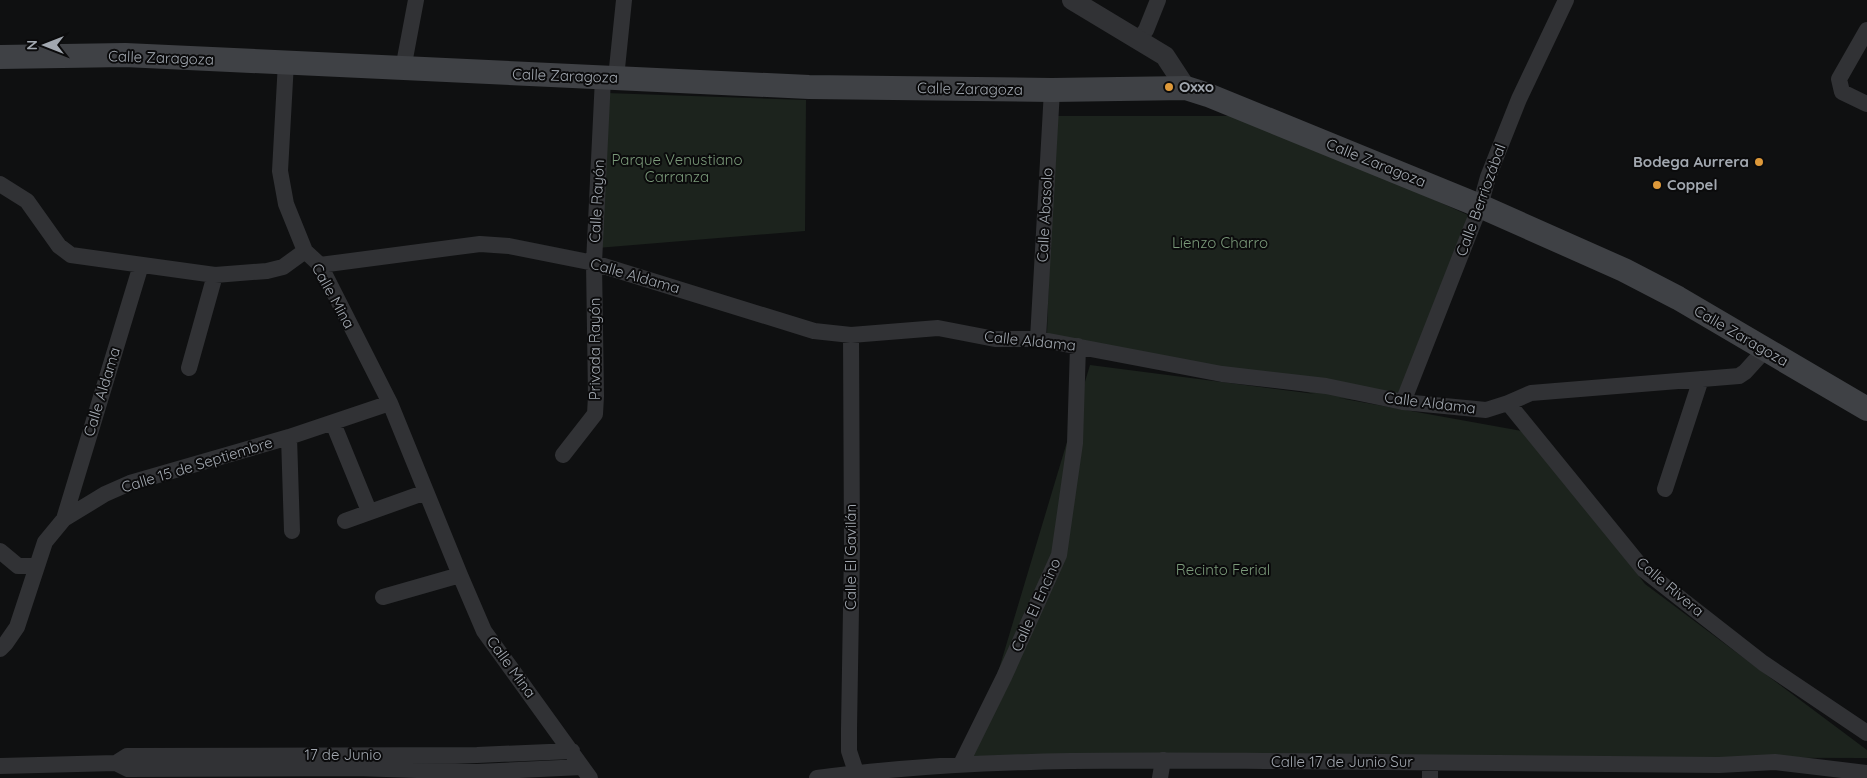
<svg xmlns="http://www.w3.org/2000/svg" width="1867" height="778" viewBox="0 0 1867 778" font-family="Quicksand,sans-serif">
<rect width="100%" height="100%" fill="#0f1011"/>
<path fill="#1c231d" d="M 606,93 L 806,100 L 805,231 L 597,248 Z
M 1054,116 L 1248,116 L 1468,215 L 1406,406 L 1339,398 L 1528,432 L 1645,584 L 1867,750 L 1867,758 L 973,756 L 1090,365 L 1315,394 L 1047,334 Z"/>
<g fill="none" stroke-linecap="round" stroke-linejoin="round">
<path stroke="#313235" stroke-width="16" d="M 1867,30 L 1839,79 L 1842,92 L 1867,104
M 1138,40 L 1146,30 L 1158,0
M 286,62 L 280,171 L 286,204 L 305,251 L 320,265 L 390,403 L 460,575 L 484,631 L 590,778
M 403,69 L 416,0
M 616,78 L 624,0
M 0,184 L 27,201 L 59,246 L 71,255 L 215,275 L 267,271 L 283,267 L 305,251
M 320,265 L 480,244 L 509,246 L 594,263 L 814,331 L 851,335 L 938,328 L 995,339 L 1038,339 L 1222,374 L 1326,386 L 1403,402 L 1486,410 L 1508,403 L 1531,393 L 1739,376 L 1745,372 L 1765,350
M 851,335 L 852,548 L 849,729 L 849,751 L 858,778
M 1038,339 L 1052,90
M 189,368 L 215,275
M 1403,402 L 1480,206 L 1488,177 L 1519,99 L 1566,0
M 1508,403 L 1644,570 L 1763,663 L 1867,733
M 333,423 L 369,511
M 289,437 L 292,531
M 563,455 L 595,414 L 596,396 L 594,263 L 603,78
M 1665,489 L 1701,379
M 64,519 L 141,265
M 345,521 L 426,492
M 0,551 L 18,566 L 36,566
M 383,597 L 460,575
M 0,649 L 6,643 L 17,627 L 45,542 L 64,519 L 105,494 L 130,483 L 289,437 L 390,403
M 116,763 L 127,756 L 477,755 L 572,751
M 1430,763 L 1430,778
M 961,764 L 1004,677 L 1059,555 L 1075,443 L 1078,346
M 0,766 L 116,763 L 128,769 L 356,768 L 477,772 L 582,767
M 817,778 C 965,758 1116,760 1265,761 C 1416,763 1567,764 1719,765 L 1775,762 L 1867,773
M 1160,778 L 1163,760"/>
<path stroke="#313235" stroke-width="20" d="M 1072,0 L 1165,56 L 1186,88"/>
<path stroke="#3f4145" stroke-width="24" d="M 0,57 L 125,55 L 809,87 L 1052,90 L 1186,88 L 1208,95 L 1480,206 L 1624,270 L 1678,298 L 1867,409"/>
</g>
<g fill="#de993a" stroke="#0b0b0c" stroke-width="2">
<circle cx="1169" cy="87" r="5"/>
<circle cx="1759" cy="162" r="5"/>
<circle cx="1657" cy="185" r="5"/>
</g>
<g text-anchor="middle" stroke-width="4" stroke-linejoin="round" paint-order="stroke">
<g font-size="15" fill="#a2a8b0" stroke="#0b0b0c">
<text transform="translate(161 58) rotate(2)" y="5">Calle Zaragoza</text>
<text transform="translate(565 76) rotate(2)" y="5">Calle Zaragoza</text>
<text transform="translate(970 89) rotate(1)" y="5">Calle Zaragoza</text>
<text transform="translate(1376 163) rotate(22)" y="5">Calle Zaragoza</text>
<text transform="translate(1481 200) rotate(-70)" y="5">Calle Berriozábal</text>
<text transform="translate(597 201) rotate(-87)" y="5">Calle Rayón</text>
<text transform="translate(1045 215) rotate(-87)" y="5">Calle Abasolo</text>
<text transform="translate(635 276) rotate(16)" y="5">Calle Aldama</text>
<text transform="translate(333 296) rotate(61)" y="5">Calle Mina</text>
<text transform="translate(1741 336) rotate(30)" y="5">Calle Zaragoza</text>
<text transform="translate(1030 341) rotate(6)" y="5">Calle Aldama</text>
<text transform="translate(595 349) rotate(-90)" y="5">Privada Rayón</text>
<text transform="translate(102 392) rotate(-73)" y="5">Calle Aldama</text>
<text transform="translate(1430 403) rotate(7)" y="5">Calle Aldama</text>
<text transform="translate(197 465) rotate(-17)" y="5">Calle 15 de Septiembre</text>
<text transform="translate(851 557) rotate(-90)" y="5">Calle El Gavilán</text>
<text transform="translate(1670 587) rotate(40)" y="5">Calle Rivera</text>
<text transform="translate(1036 605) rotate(-66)" y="5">Calle El Encino</text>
<text transform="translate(511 667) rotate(54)" y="5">Calle Mina</text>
<text x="343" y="760">17 de Junio</text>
<text x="1342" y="767">Calle 17 de Junio Sur</text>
</g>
<g font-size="15" font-weight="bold" fill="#a2a8b0" stroke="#0b0b0c" text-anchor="start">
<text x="1179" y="92">Oxxo</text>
<text x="1749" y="167" text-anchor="end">Bodega Aurrera</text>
<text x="1667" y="190">Coppel</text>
</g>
<g font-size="15" fill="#7b9a7a" stroke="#0b0b0c">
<text x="677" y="165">Parque Venustiano<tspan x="677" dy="17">Carranza</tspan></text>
<text x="1220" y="248">Lienzo Charro</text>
<text x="1223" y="575">Recinto Ferial</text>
</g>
</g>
<g transform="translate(45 45) rotate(270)" stroke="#0b0b0c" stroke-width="4" paint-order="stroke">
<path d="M0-4L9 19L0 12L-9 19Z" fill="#a2a8b0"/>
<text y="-8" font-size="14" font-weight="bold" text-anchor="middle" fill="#a2a8b0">N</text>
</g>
</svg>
